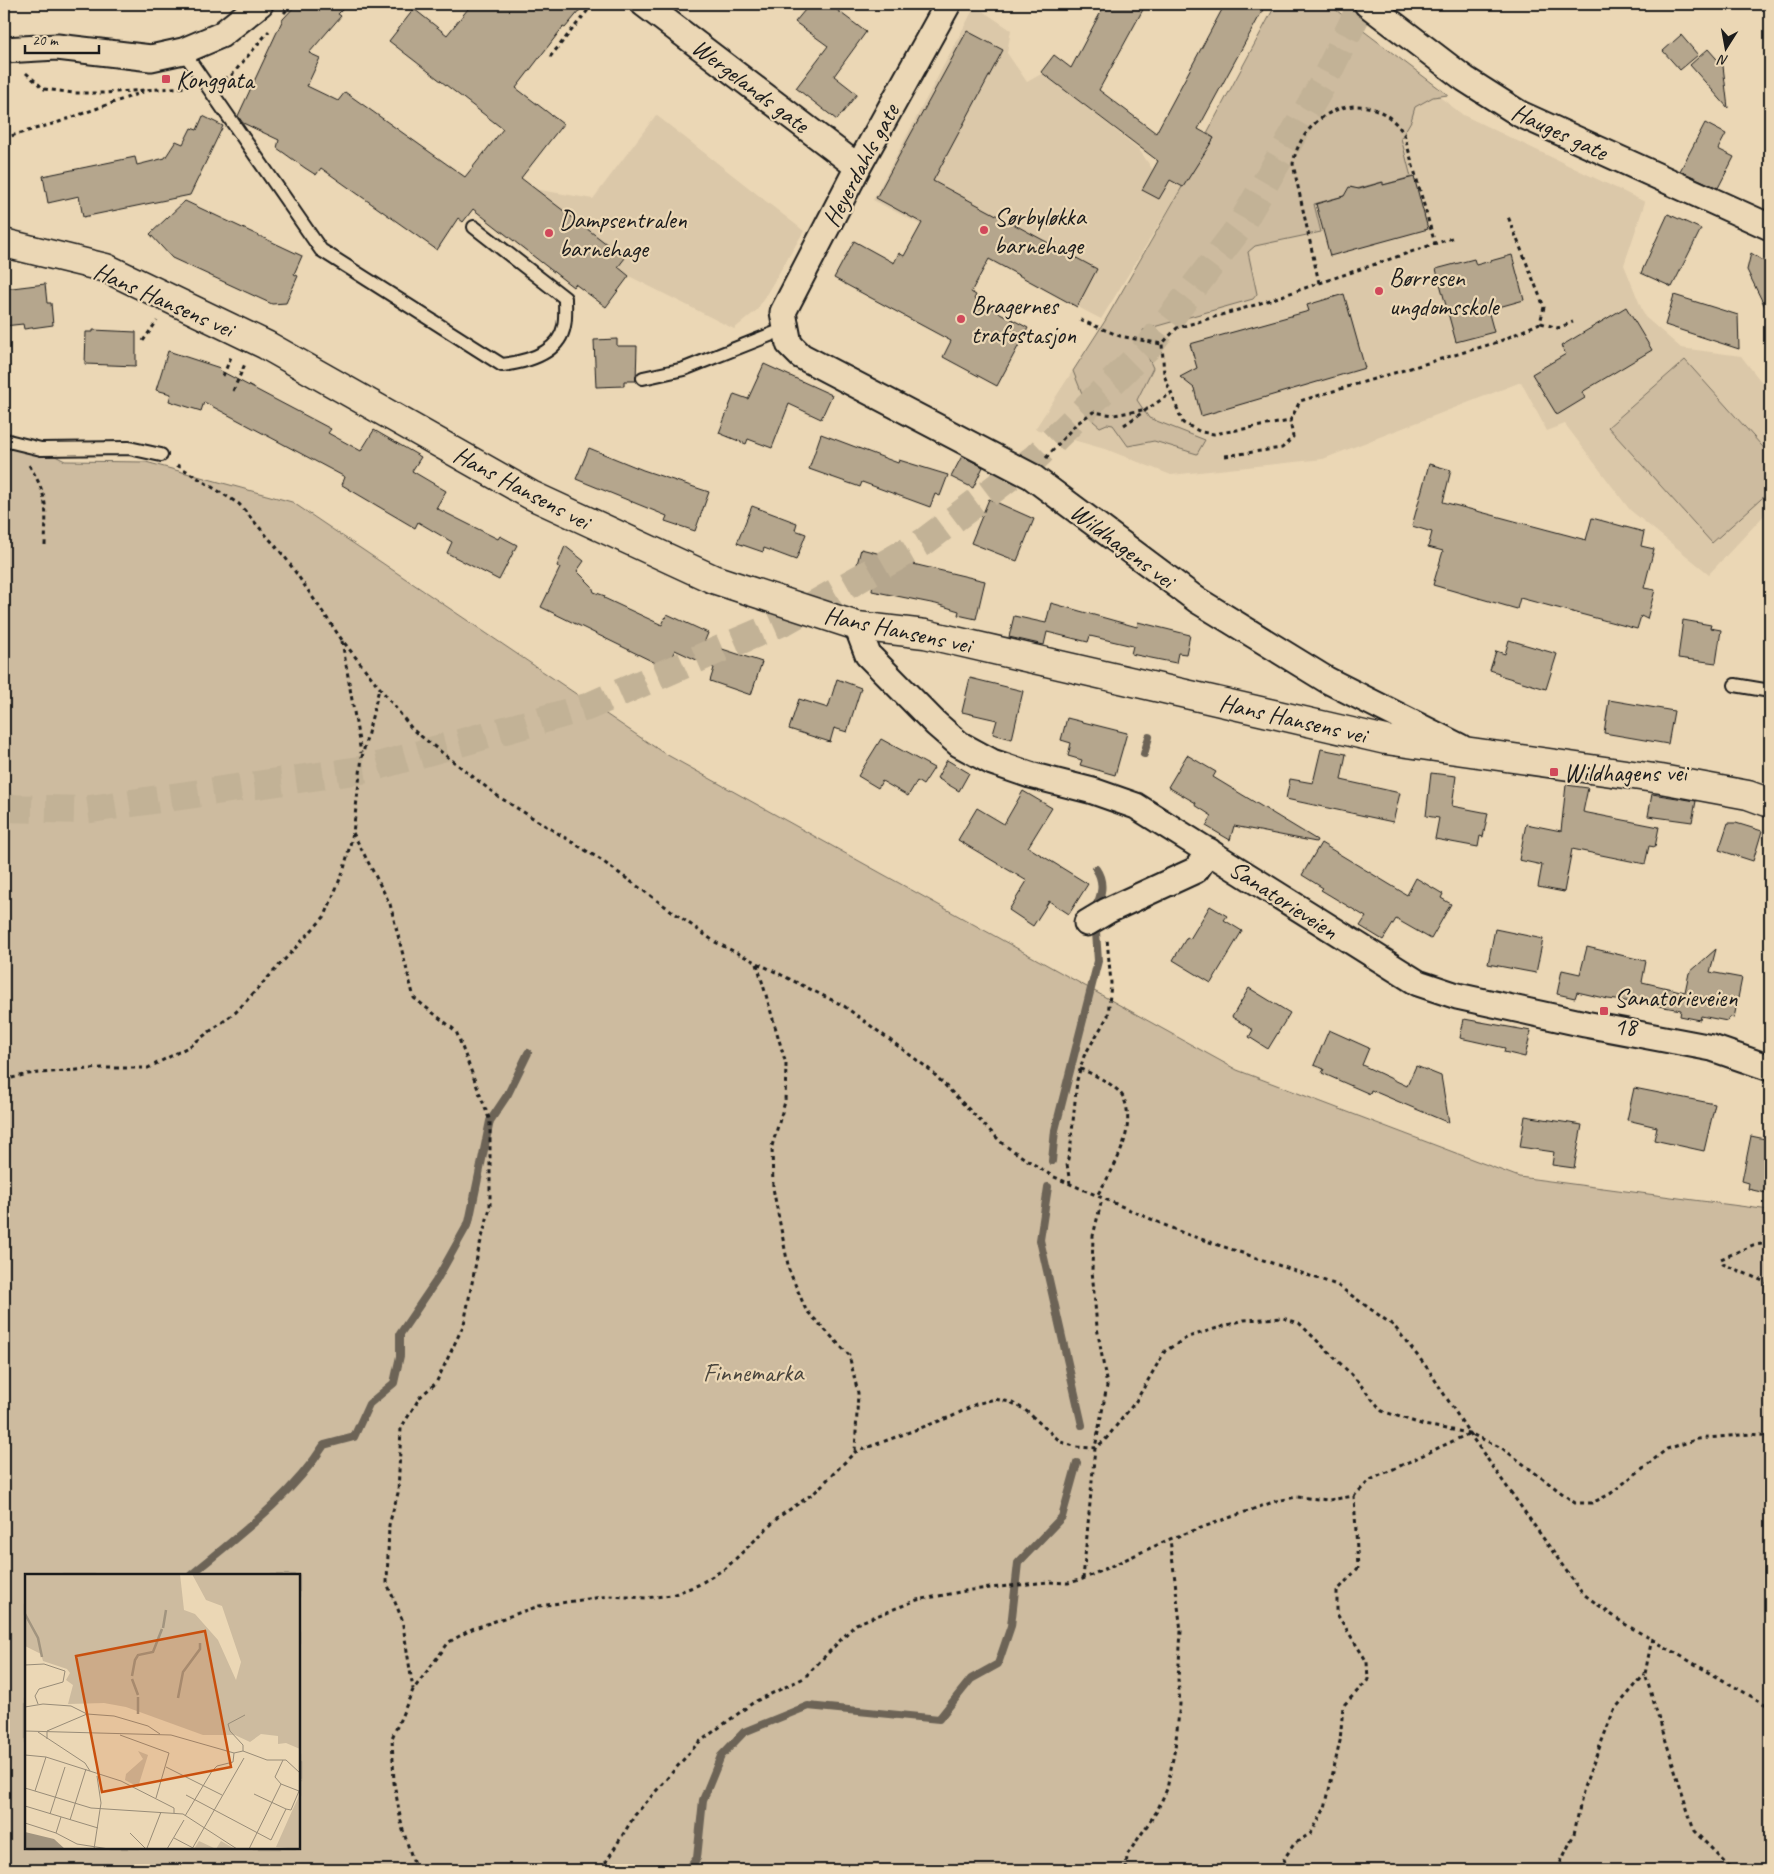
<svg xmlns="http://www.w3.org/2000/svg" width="1774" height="1874" viewBox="0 0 1774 1874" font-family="Caveat,sans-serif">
<rect width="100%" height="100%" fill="#ebd7b5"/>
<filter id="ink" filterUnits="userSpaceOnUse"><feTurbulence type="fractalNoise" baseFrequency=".02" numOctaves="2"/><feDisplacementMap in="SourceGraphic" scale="10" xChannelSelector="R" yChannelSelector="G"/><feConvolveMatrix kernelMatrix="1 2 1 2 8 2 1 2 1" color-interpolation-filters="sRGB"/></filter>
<g filter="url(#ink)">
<path fill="#dbc8a9" d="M 1294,4 L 1319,4 L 1463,115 L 1645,202 L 1624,265 L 1645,317 L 1681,348 L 1741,356 L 1770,393 L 1770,509 L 1709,574 L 1630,510 L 1565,424 L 1547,431 L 1521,382 L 1323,459 L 1171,475 L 1108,450 L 1035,429 L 1105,321 Z
M 975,6 L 1011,30 L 1007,53 L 1027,82 L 1043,73 L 1138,148 L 1153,170 L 1182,187 L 1101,319 L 873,200 Z
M 656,115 L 804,231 L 757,310 L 734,329 L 629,276 L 578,280 L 573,287 L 502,233 L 534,189 L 593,199 Z"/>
<path fill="#cdbb9f" stroke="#746c5e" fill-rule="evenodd" d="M 1276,4 L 1328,4 L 1448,95 L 1433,97 L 1415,107 L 1411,121 L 1401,138 L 1411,177 L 1383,185 L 1382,182 L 1356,189 L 1351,187 L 1347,195 L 1314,204 L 1321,232 L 1255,246 L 1248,252 L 1257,294 L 1253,299 L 1143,330 L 1148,357 L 1153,368 L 1137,400 L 1149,418 L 1205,440 L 1197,454 L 1154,441 L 1128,446 L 1113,425 L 1107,424 L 1100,427 L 1093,421 L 1073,371 L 1105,321 L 1182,187 L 1214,138 L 1207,133 Z
M 1685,360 L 1770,455 L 1770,491 L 1712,543 L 1608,427 Z
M 4,430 L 65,461 L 146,462 L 292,502 L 662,752 L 1237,1070 L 1519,1177 L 1770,1210 L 1770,1870 L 4,1870 ZM 26,1575 L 299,1575 L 299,1848 L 26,1848 Z"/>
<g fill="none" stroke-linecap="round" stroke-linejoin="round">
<path stroke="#6c6457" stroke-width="8" d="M 1144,754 L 1149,737
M 1094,909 C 1102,897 1105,882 1096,869
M 1052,1161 L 1055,1130 L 1098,961 L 1096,932
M 1048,1187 L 1040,1240 L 1082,1425
M 191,1575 C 238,1536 291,1497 324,1445 L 354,1437 L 369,1404 L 394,1383 L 400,1356 L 400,1334 L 436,1281 L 469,1222 L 490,1121 L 508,1094 L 528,1053
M 688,1870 L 697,1858 L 703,1800 L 721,1756 L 744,1732 L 808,1706 L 939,1719 L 971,1679 L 998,1664 L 1011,1626 L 1018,1563 L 1062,1517 L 1077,1463"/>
</g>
<path fill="#b5a68d" stroke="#1c1c1c" d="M 297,4 L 348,4 L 338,14 L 341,16 L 309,53 L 320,58 L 307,86 L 338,101 L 345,92 L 465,177 L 503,129 L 389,41 L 414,9 L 447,35 L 472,4 L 585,4 L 565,28 L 563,27 L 516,88 L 563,124 L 521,178 L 625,258 L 618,267 L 629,276 L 606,307 L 575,284 L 573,287 L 473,209 L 463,222 L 458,218 L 437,250 L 321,168 L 316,175 L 305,168 L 277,148 L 279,140 L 243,123 L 238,116 L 283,19 Z
M 810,4 L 829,4 L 866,32 L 834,76 L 857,94 L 837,120 L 796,88 L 828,46 L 795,22 Z
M 1105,4 L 1146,4 L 1099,90 L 1156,133 L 1225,4 L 1266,4 L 1198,129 L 1214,138 L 1183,187 L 1170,180 L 1159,199 L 1142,190 L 1158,161 L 1041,72 L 1054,55 L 1071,68 Z
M 967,31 L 1003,50 L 933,181 L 1097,269 L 1077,307 L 989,259 L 971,292 L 976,295 L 974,299 L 1028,328 L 997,386 L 943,357 L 951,341 L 834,278 L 854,241 L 894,263 L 899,253 L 904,256 L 922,223 L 876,198 Z
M 1681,35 L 1698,55 L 1680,70 L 1663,51 Z
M 1708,49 L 1723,66 L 1728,108 L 1690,65 Z
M 203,116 L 223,126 L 190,195 L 83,217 L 79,196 L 48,203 L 43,176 L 135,157 L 137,165 L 165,158 L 176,141 L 183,144 L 191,128 L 197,130 Z
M 1705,123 L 1726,134 L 1718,149 L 1734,157 L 1718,188 L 1680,171 Z
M 1414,177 L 1428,229 L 1330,256 L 1316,204 L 1344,196 L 1349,187 L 1359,189 L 1383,182 L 1383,185 Z
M 185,201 L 302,256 L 294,274 L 298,276 L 286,303 L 272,304 L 172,258 L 150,234 Z
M 1668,214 L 1701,229 L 1672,287 L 1641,273 Z
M 1751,253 L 1770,265 L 1770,317 L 1747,270 Z
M 1512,255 L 1524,300 L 1488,310 L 1494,332 L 1456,342 L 1436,269 L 1474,259 L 1476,265 Z
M 45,284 L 47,303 L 51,303 L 53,325 L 24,329 L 23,324 L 4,326 L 4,289 Z
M 1344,294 L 1365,368 L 1201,416 L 1194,388 L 1180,377 L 1197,368 L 1190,344 L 1309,311 L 1307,305 Z
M 1674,295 L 1738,315 L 1739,349 L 1665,325 Z
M 1626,307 L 1652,350 L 1582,392 L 1585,398 L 1557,415 L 1532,374 L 1566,354 L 1561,346 Z
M 93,330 L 136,332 L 136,366 L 85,364 L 86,332 L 93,332 Z
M 617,339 L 617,346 L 637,346 L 636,381 L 624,381 L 624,386 L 596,387 L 594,340 Z
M 168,351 L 220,368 L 219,370 L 331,429 L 328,433 L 361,451 L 374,430 L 421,457 L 412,471 L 446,491 L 436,508 L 498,539 L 500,536 L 517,545 L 499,580 L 447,553 L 452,542 L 418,522 L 415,528 L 342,485 L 345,477 L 204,402 L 201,411 L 169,401 L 171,394 L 156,390 Z
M 764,364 L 832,395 L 821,419 L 789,404 L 772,448 L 748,439 L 746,444 L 719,433 L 734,394 L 748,399 Z
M 821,434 L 898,463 L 899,460 L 948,475 L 940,496 L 935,494 L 930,507 L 862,482 L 860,487 L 809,469 Z
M 589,448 L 643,470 L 709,492 L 695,531 L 665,521 L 667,516 L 576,479 Z
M 962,456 L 983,467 L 973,488 L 951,477 Z
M 1429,464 L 1451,470 L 1443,502 L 1586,540 L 1592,518 L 1644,532 L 1641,546 L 1654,549 L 1644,588 L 1655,590 L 1647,619 L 1641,616 L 1637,629 L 1520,598 L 1517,609 L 1433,585 L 1443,551 L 1428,547 L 1432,532 L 1412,526 Z
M 989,499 L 1034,519 L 1017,561 L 971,543 Z
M 752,506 L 797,523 L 795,530 L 806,534 L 796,560 L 764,548 L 763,552 L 737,543 Z
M 565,546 L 584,561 L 577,571 L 592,586 L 594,592 L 605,596 L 604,598 L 662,625 L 667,614 L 708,633 L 704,643 L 762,662 L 751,695 L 710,681 L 714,668 L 675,650 L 666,668 L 541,607 L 560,568 L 557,566 Z
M 861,549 L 913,562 L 913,564 L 985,581 L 976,619 L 958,615 L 959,611 L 936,604 L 872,591 L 873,584 L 853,579 Z
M 1051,603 L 1137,627 L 1138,622 L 1190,635 L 1186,654 L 1178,653 L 1176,663 L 1131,654 L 1133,646 L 1090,636 L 1088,642 L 1047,632 L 1044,645 L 1009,637 L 1014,616 L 1046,623 Z
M 1683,620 L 1711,625 L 1710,628 L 1721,630 L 1716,663 L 1678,658 Z
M 1509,640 L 1557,654 L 1546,689 L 1499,675 L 1499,673 L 1490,670 L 1496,651 L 1505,654 Z
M 970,678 L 1023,691 L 1012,739 L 993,734 L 997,720 L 962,712 Z
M 837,679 L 861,688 L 847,732 L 834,728 L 830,742 L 789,729 L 799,699 L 828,708 Z
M 1609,700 L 1674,711 L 1668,744 L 1604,733 Z
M 1067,718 L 1127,733 L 1115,775 L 1080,765 L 1082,760 L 1068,756 L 1071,743 L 1061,740 Z
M 881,739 L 934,768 L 923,785 L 917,781 L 908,796 L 882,781 L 878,788 L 858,776 Z
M 1321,749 L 1346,754 L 1341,780 L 1400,793 L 1393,822 L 1286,799 L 1290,779 L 1313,783 Z
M 1187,755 L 1216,772 L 1213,777 L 1317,840 L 1316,842 L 1234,826 L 1230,840 L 1206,826 L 1212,816 L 1195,805 L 1196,803 L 1168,787 Z
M 947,760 L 969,773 L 959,791 L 937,778 Z
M 1431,773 L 1456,776 L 1452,806 L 1488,813 L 1483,837 L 1480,836 L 1478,847 L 1435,839 L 1439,818 L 1426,816 Z
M 1566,785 L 1588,788 L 1583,812 L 1659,827 L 1655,847 L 1649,846 L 1645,864 L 1572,849 L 1564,892 L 1538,887 L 1542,865 L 1519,860 L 1526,824 L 1561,831 Z
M 1023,791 L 1052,808 L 1028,847 L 1088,884 L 1069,914 L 1049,901 L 1033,926 L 1009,910 L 1027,881 L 958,840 L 977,808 L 1004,824 Z
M 1652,794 L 1696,801 L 1692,822 L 1648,816 Z
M 1728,823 L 1736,823 L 1762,831 L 1753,861 L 1719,850 Z
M 1321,843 L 1407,895 L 1416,878 L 1443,894 L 1441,898 L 1451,904 L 1431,939 L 1396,919 L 1383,940 L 1360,926 L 1366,917 L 1321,890 L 1323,888 L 1302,875 Z
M 1210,906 L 1227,916 L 1224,920 L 1242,931 L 1211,983 L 1173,960 L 1187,937 L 1190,939 Z
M 1495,929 L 1543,939 L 1536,973 L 1488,964 Z
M 1587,947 L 1646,961 L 1642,982 L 1685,992 L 1689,973 L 1716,949 L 1710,972 L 1742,978 L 1734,1018 L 1730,1017 L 1727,1021 L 1701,1016 L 1700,1020 L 1680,1016 L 1681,1010 L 1641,1003 L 1608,999 L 1577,992 L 1575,998 L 1557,994 L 1562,970 L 1580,974 Z
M 1249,988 L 1290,1013 L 1268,1049 L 1249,1037 L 1253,1030 L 1232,1017 Z
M 1464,1019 L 1531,1031 L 1525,1057 L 1504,1052 L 1505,1048 L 1460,1038 Z
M 1329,1030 L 1369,1048 L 1362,1065 L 1407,1086 L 1416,1066 L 1441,1076 L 1449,1123 L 1371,1090 L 1370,1094 L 1322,1073 L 1324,1069 L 1314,1065 Z
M 1634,1088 L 1715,1104 L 1704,1151 L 1654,1140 L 1657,1127 L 1627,1120 Z
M 1525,1116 L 1582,1125 L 1574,1168 L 1552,1165 L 1554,1152 L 1520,1147 Z
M 1751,1136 L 1770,1140 L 1770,1194 L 1748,1189 L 1749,1183 L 1742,1181 Z"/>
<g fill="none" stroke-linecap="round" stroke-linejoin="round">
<path stroke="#c2b296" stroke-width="28" stroke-dasharray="28 14" stroke-linecap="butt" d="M 4,808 L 83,810 L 367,769 L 587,707 L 785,621 L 925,541 L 1035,458 L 1150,345 L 1239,228 L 1322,85 L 1362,4"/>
<defs>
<path id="service" d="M 183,51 L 321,250 L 502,365 C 525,362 559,354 564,326 C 566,317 565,307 565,298 L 474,227
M 643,378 L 684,369 L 785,329
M 4,440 L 41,449 L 129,448 L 161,455
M 1735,685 L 1770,691"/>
<path id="minor" d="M 644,4 L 858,167
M 948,4 L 858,167 L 783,312 L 789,344 L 801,356 L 1031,476 L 1197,600 L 1327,680 L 1460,747
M 1367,4 L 1465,79 L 1520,114 L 1770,227
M 4,50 L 57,47 L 151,58 L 183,51 L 221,35 L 260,4
M 857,626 L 868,655 L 936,724 L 959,744 L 992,762 L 1030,775 L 1093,791 L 1136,806 L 1418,983 L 1457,996 L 1585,1024 L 1712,1048 L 1770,1068
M 1087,923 L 1107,911 L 1196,870 L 1209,851"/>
<path id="secondary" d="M 4,243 L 106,268 L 266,345 L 531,495 L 713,579 L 857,626 L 925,634 L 1386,740 L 1661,779 L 1748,795 L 1770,803"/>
</defs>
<use href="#service" stroke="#1c1c1c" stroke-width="16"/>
<use href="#minor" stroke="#1c1c1c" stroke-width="29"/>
<use href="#secondary" stroke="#1c1c1c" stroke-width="31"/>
<path stroke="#1c1c1c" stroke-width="3" stroke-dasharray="4 4" stroke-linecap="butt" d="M 284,13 L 292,4
M 550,57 L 593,4
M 26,73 L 44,89 L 74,93 L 103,93 L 187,87
M 224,79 L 231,76 L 269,31
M 4,138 L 59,122 L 143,92
M 1452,238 L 1255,305 L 1177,328 L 1162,344 L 1164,375 L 1183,423 L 1201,432 L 1214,434 L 1290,421 L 1300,401 L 1498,342 L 1540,323 L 1544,307 L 1507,214
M 1319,283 L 1293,164 C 1302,110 1370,81 1404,134 L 1435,244
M 1080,320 L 1120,336 L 1162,344
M 1541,323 L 1558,328 L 1573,322
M 143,341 L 157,321
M 223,376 L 231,357
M 233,391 L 245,364
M 1124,425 L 1171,393
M 1225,456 L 1282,448 L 1293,437 L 1290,421
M 1046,458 L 1076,424 L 1093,412 L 1114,415 L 1148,409
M 29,465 C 49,497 46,509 45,545
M 177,465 L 239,504 L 285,557 L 342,640 L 413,730 L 499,797 L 598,858 L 715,942 L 844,1006 L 929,1069 L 1004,1145 L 1052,1176 L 1183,1233 L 1337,1285 L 1394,1326 L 1428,1369 L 1469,1433 L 1582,1593 L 1623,1623 L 1770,1707
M 342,641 L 361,753
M 353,833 L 390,904 L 414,998 L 456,1031 L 490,1121 L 490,1208 L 478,1252 L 464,1324 L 436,1383 L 420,1397 L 401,1428 L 398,1493 L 389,1525 L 387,1583 L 402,1619 L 413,1689
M 757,964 L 786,1064 L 785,1102 L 772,1146 L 773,1188 L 789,1270 L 806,1310 L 849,1355 L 858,1393 L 855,1452
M 1080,1069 C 1092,1073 1120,1087 1124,1099 C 1137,1131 1113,1170 1096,1197
M 4,1080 L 28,1074 L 102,1068 L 148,1068 L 190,1046 L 236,1012 L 325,916 L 344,869 L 353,833 L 362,757 L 379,689
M 1070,1184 L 1067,1164 L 1071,1143 L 1077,1080 L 1084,1056 L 1108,1016 L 1111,983 L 1107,939
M 1770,1243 L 1753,1245 L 1721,1259 L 1723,1264 L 1770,1284
M 1083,1579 L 1095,1448 L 1107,1386 L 1097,1327 L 1092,1270 L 1093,1236 L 1102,1199
M 1652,1638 L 1645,1674 L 1694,1831 L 1733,1870
M 416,1870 L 402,1827 L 394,1783 L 392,1738 L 413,1690 L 449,1642 L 472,1629 L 539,1606 L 609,1596 L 646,1598 L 672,1595 L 698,1585 L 726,1568 L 780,1516 L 814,1493 L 855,1452 L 953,1416 L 976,1404 L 995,1399 L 1010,1402 L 1024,1409 L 1061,1442 L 1077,1447 L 1095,1448 L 1105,1440 L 1136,1401 L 1165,1351 L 1188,1337 L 1244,1320 L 1283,1318 L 1299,1323 L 1354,1377 L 1382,1411 L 1424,1425 L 1469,1433 L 1502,1448 L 1575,1503 L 1592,1503 L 1610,1494 L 1667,1449 L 1698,1439 L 1750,1434 L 1770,1436
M 601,1870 L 635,1815 L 698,1743 L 754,1702 L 804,1678 L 856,1624 L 917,1600 L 971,1590 L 1048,1582 L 1068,1583 L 1083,1579 L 1170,1539 L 1276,1501 L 1297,1497 L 1329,1500 L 1354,1496 L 1370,1480 L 1468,1434
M 1126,1870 L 1127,1855 L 1157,1811 L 1167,1789 L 1175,1748 L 1180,1704 L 1178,1679 L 1181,1631 L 1170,1539
M 1287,1870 L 1284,1859 L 1294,1844 L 1311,1833 L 1325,1808 L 1340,1741 L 1343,1706 L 1368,1680 L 1367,1662 L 1337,1614 L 1337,1591 L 1358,1568 L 1354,1496
M 1557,1870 L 1574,1834 L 1584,1787 L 1614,1710 L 1645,1674"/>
<use href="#service" stroke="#ebd7b5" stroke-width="12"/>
<use href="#minor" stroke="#ebd7b5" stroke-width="25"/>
<use href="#secondary" stroke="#ebd7b5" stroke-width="28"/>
</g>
</g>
<g fill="#d1495b" stroke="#ebd7b5" stroke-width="2">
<rect x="161" y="74" width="10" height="10" rx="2.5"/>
<circle cx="984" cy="230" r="5"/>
<circle cx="549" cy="233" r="5"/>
<circle cx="1379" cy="291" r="5"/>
<circle cx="961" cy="319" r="5"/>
<rect x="1549" y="767" width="10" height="10" rx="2.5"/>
<rect x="1599" y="1006" width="10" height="10" rx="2.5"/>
</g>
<g text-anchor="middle" stroke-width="4.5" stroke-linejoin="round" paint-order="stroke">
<g font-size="25" fill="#1c1c1c" stroke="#ebd7b5" text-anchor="start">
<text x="176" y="88">Konggata</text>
<text x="994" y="225">Sørbyløkka<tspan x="994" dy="29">barnehage</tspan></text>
<text x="559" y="228">Dampsentralen<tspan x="559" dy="29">barnehage</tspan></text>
<text x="1389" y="286">Børresen<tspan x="1389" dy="29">ungdomsskole</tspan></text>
<text x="971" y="314">Bragernes<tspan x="971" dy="29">trafostasjon</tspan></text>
<text x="1564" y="781">Wildhagens vei</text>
<text x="1614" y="1006">Sanatorieveien<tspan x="1614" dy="29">18</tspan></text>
</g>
<g font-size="25" fill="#1c1c1c" stroke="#ebd7b5">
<text transform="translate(751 85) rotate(37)" y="9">Wergelands gate</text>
<text transform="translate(1560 131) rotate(25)" y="9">Hauges gate</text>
<text transform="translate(860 165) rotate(-62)" y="9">Heyerdahls gate</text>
<text transform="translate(164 299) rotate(24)" y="9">Hans Hansens vei</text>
<text transform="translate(522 487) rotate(28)" y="9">Hans Hansens vei</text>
<text transform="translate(1123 545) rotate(37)" y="9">Wildhagens vei</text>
<text transform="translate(898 629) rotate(12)" y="9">Hans Hansens vei</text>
<text transform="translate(1293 718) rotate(13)" y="9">Hans Hansens vei</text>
<text transform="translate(1284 899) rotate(33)" y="9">Sanatorieveien</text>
</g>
<g font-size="25" fill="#48443d" stroke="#ebd7b5">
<text x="753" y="1381">Finnemarka</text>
</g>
</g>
<g transform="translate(25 1574)">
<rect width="275" height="275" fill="#ebd7b5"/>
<path d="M 0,0 L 155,0 L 159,36 L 170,40 L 193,66 L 211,106 L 216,88 L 197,32 L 181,26 L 167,0 L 275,0 L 275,175 L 261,169 L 253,170 L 253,162 L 236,160 L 225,168 L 210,161 L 178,161 L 101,133 L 79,129 L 43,130 L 48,111 L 41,106 L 45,99 L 42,95 L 18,87 L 16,80 L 0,72 ZM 113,177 L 123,181 L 113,213 L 100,206 L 101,200 L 118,185 ZM 275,220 L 275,275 L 251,273 L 267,237 ZM 174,267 L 191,275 L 196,267 L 210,275 L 169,275 Z" fill="#cdbb9f"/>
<path d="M 0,258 L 29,265 L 40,275 L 0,275 Z" fill="#a1947f"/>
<path fill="none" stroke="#a1947f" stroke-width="2.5" d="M 0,40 L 13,64 L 17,83M 138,54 L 141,36M 107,102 L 110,86 L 113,81 L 128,78 L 137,55M 107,105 L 113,121M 153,124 L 158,98 L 175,75 L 175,69M 113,140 L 113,123"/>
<path fill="none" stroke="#988c78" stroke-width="1" d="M 0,91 L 19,90 L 40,97 L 38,108 L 14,115 L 10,122 L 13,130M 0,133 L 18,130 L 46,132 L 62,140 L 89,142 L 123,152 L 135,160M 0,157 L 146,161 L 209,179 L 218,177 L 242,186 L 261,186 L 275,199M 13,158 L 60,189 L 65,197M 95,161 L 144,179 L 131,224M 22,165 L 22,157 L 62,140M 218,177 L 218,171 L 205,157 L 203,150 L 220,141M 0,181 L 21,183 L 96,207 L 149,234 L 149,239M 141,193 L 197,221M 256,210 L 274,217 L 266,236 L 261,235M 256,210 L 250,203 L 258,186M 0,214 L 66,234 L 158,240 L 212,275M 10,217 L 21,183M 229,220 L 261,235M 161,221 L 246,266M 0,232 L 73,254M 25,240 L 40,193M 160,242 L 187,197 L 192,192 L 208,188 L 209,179M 45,246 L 61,195M 0,249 L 31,259 L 52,270 L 84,275M 31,259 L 36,243M 105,259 L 120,274M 149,264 L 168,274M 246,266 L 261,235M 122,274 L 136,238M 69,275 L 76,229 L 72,202M 142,275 L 159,246M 167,275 L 219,184M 224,275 L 256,210"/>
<path fill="#c9500e" fill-opacity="0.15" stroke="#c9500e" stroke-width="2.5" d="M 180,57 L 206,193 L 77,218 L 51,82 Z"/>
<rect width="275" height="275" fill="none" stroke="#1c1c1c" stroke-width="2.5"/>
</g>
<rect width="1774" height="1874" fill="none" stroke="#ebd7b5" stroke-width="20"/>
<rect x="10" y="10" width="1754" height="1854" fill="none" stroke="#1c1c1c" stroke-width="2" filter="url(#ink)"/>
<g transform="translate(1726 48) rotate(191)" stroke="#ebd7b5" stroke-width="4" paint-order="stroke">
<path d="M0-4L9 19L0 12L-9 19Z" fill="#1c1c1c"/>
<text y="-8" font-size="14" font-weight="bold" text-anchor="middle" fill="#1c1c1c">N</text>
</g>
<path d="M25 45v8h74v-8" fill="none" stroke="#1c1c1c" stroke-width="2.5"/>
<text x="32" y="45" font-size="15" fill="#1c1c1c" stroke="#ebd7b5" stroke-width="4" paint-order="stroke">20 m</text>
</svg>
